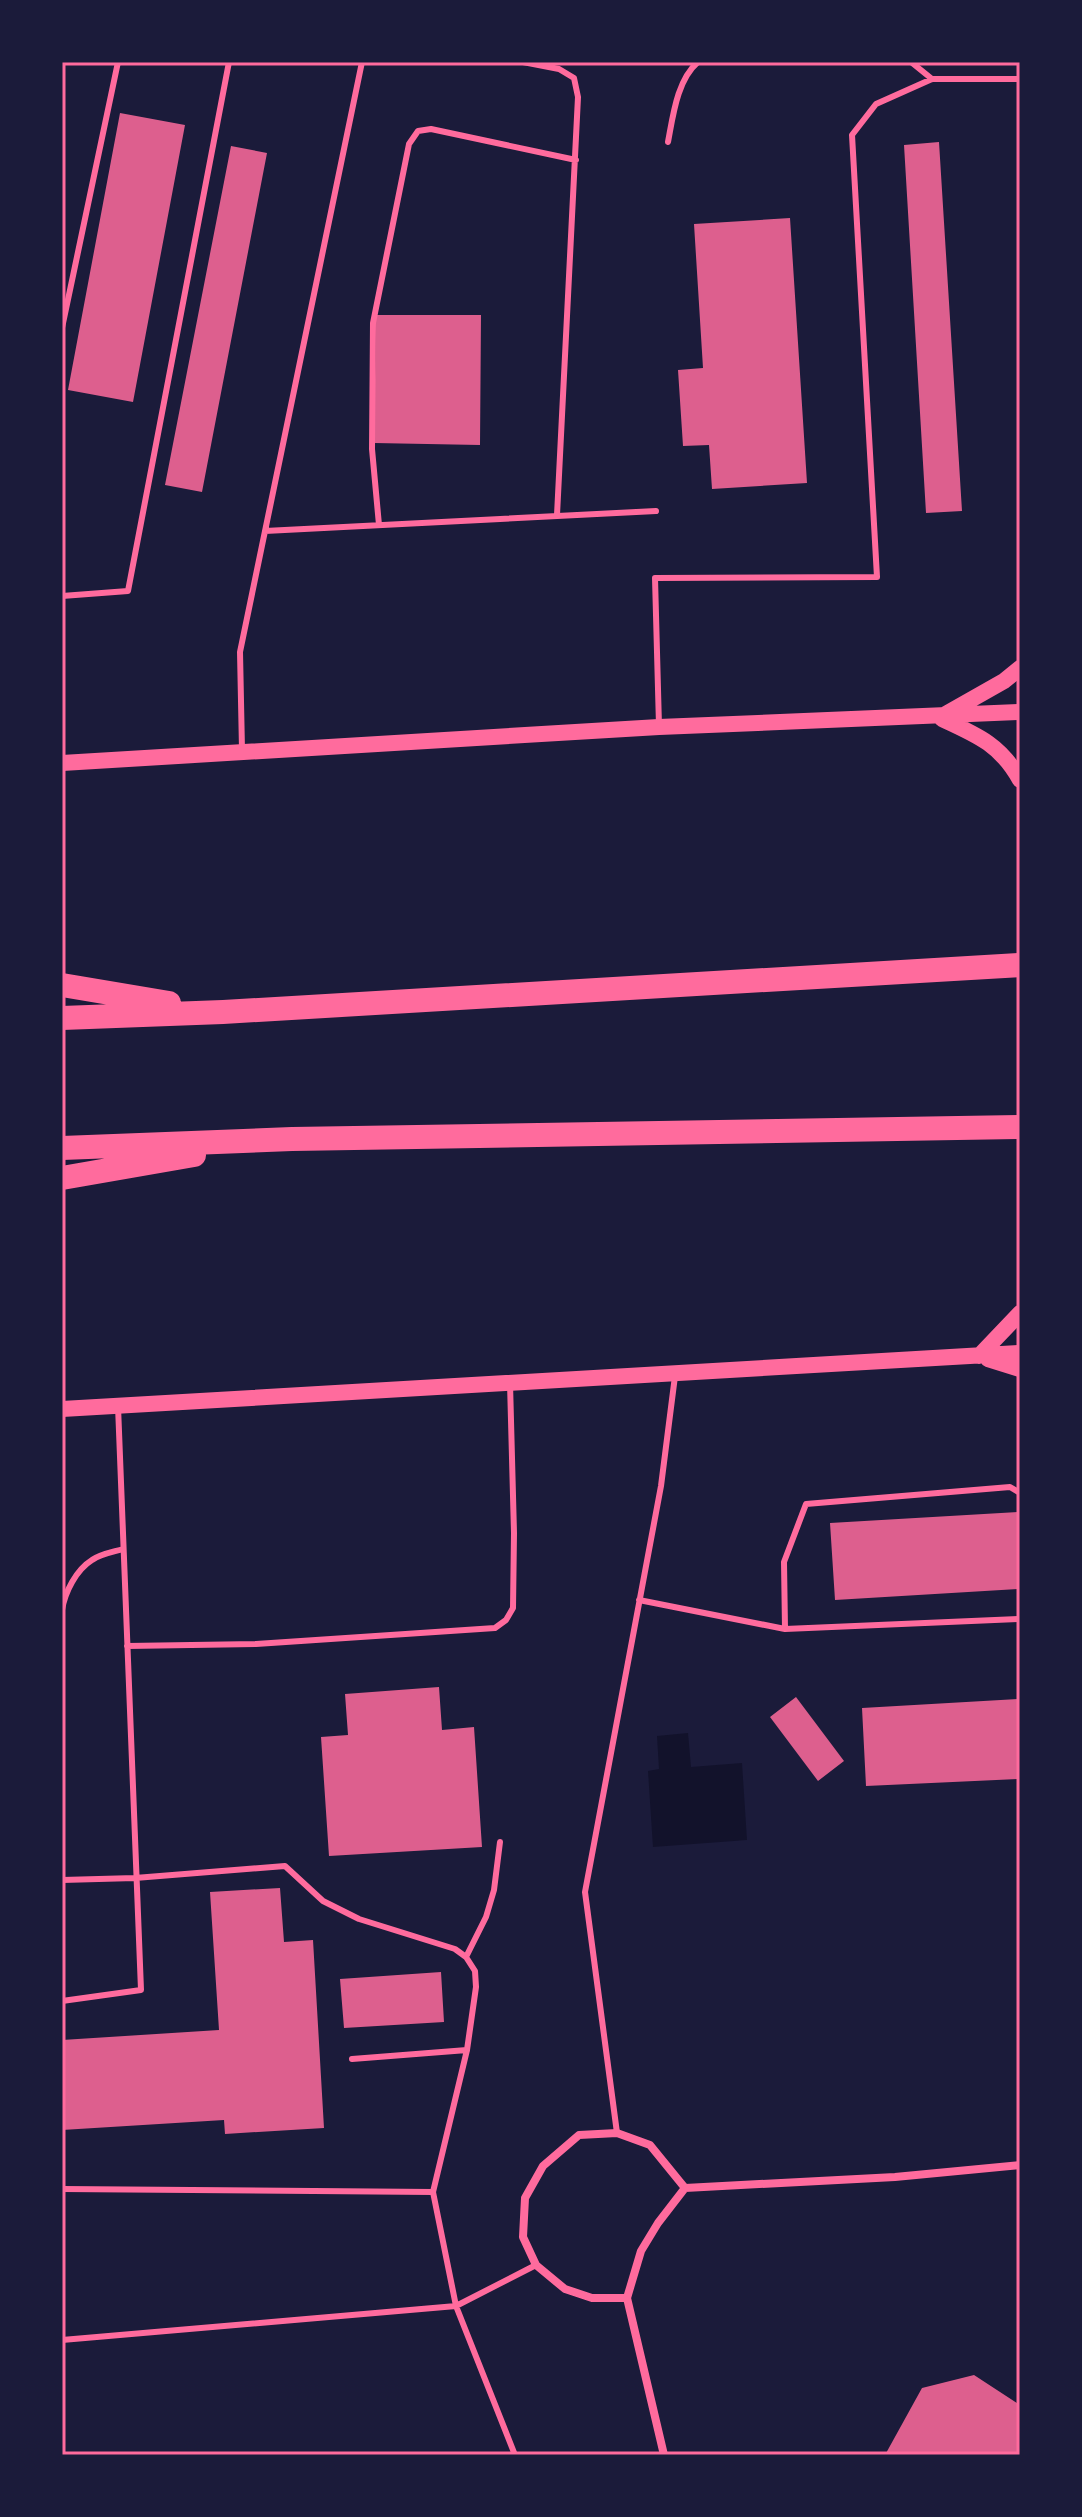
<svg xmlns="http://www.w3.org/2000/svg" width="1082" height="2517" viewBox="0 0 1082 2517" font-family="'Titillium Web',sans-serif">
<rect width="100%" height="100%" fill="#1b1b3a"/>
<path fill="#12122b" d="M 688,1733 L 691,1767 L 742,1763 L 747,1840 L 653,1847 L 648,1771 L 659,1769 L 657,1736 Z"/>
<path fill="#dd5f8e" d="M 120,113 L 185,125 L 133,402 L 68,390 Z
M 939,142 L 962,511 L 926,513 L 904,145 Z
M 231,146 L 267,153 L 202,492 L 165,485 Z
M 790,218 L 807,483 L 712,489 L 709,445 L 683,446 L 678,370 L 703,368 L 694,224 Z
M 376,315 L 481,315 L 480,445 L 374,443 Z
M 1020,1512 L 1020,1589 L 835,1600 L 830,1523 Z
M 439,1687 L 442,1730 L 474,1727 L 482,1847 L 329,1856 L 321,1737 L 348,1735 L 345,1694 Z
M 796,1697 L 844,1761 L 818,1781 L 770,1717 Z
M 1020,1699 L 1020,1779 L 866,1786 L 862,1708 Z
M 280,1888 L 284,1942 L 313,1940 L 324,2128 L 225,2134 L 224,2120 L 62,2130 L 62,2040 L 219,2030 L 210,1892 Z
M 441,1972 L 444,2022 L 344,2028 L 340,1979 Z
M 974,2375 L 1020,2405 L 1020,2455 L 885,2455 L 922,2388 Z"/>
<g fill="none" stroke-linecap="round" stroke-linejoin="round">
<path stroke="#ff6b9d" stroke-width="6" d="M 523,62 L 559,69 L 574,78 L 578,97 L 557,515
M 911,62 L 932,79
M 668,142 C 673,116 677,80 698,62
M 62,328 L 118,62
M 379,525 L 372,449 L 373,323 L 409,144 L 418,131 L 431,129 L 576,160
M 265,531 L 656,511
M 62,596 L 128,591 L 229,62
M 659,726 L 655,578 L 877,577 L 852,135 L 876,104 L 932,79 L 1020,79
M 242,750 L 240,652 L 362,62
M 639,1600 L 785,1629 L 1020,1619
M 62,1610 C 65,1592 76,1570 92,1560 C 100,1554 113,1552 123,1549
M 785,1629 L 784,1562 L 806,1504 L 1010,1487 L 1020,1493
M 127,1646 L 256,1644 L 495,1628 L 506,1620 L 513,1608 L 514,1533 L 510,1383
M 500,1842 L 494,1890 L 486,1917 L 466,1957 L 475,1971 L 476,1987 L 467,2050 L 433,2192 L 456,2306 L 515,2455
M 62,1880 L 135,1878 L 285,1866 L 323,1901 L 359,1919 L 455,1949 L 466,1957
M 62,2001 L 141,1990 L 118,1406
M 352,2059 L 467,2050
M 617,2133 L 585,1892 L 661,1486 L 675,1376
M 62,2189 L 433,2192
M 62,2340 L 456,2306 L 536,2265"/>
<path stroke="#ff6b9d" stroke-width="8" d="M 627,2298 L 641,2251 L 658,2223 L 685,2188 L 895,2177 L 1020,2165
M 664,2455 L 627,2298 L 592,2298 L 565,2289 L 536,2265 L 523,2237 L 525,2198 L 543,2166 L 579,2135 L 617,2133 L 650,2145 L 685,2188"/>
<path stroke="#ff6b9d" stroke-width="16" d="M 944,715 L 1004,681 L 1020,668
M 942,719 C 977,735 1001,745 1020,780
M 62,763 L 659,727 L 1020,712
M 979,1356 L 1020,1313
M 988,1359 L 1020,1369
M 62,1409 L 1020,1353"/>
<path stroke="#ff6b9d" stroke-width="24" d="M 62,985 L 169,1003
M 62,1018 L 223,1012 L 1020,965
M 62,1148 L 292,1139 L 1020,1127
M 62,1178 L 194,1155"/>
</g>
<rect width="1082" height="2517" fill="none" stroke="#1b1b3a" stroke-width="128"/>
<rect x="64" y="64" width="954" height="2389" fill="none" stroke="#ff6b9d" stroke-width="3"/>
</svg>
